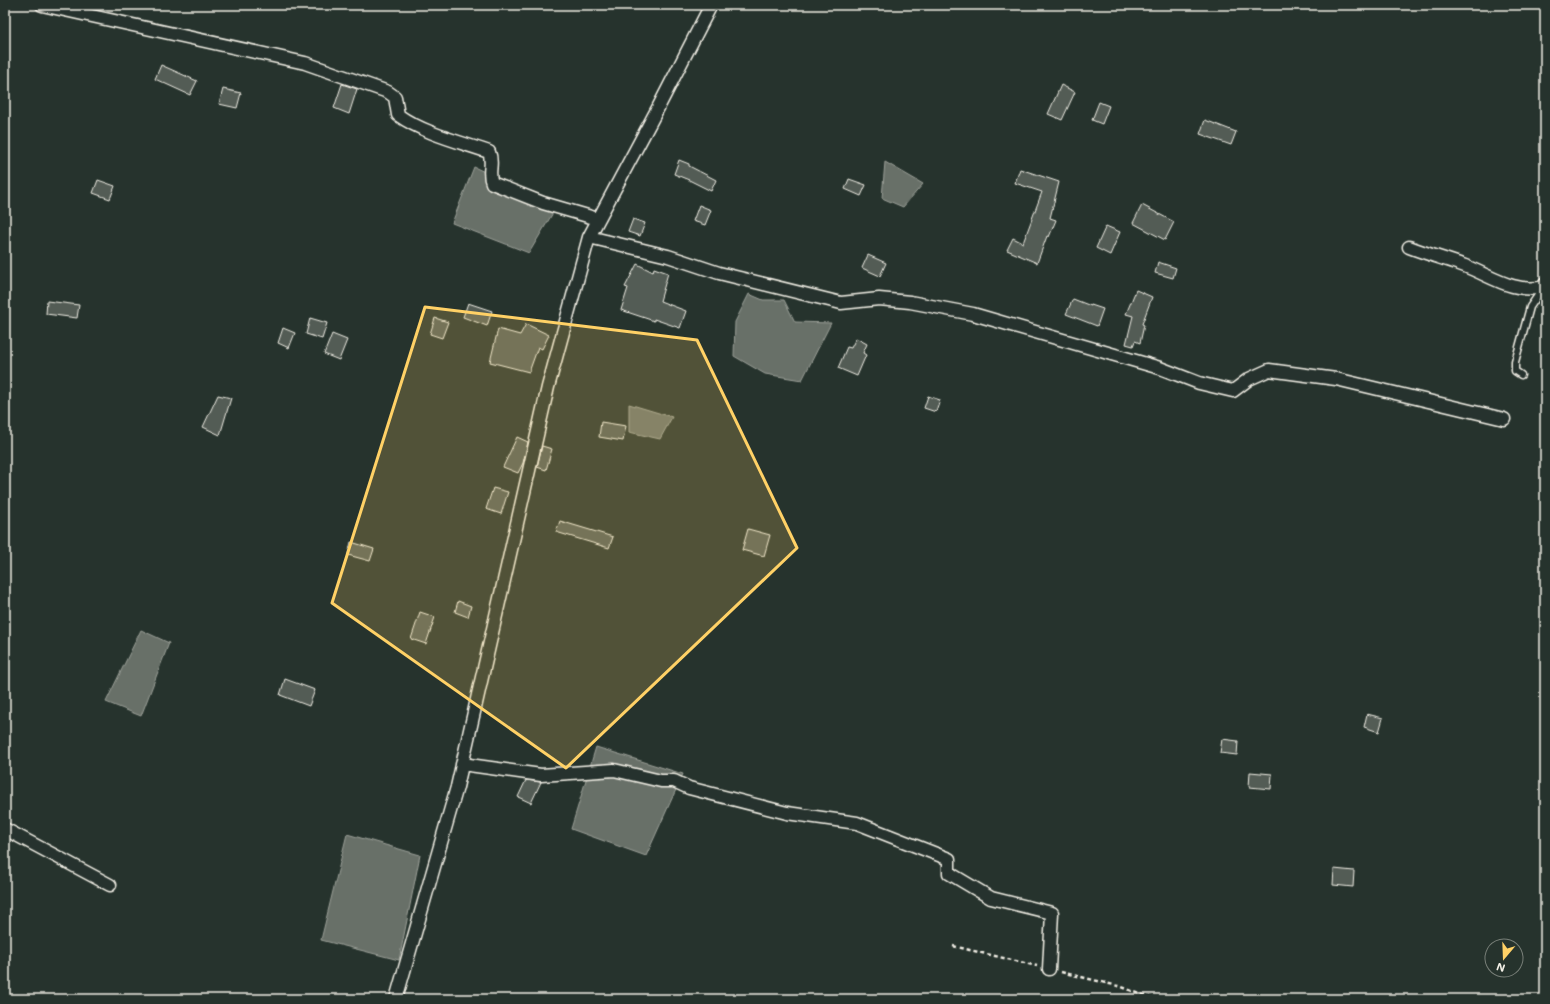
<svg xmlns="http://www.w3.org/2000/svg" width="1550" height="1004" viewBox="0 0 1550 1004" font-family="Mali,sans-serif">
<rect width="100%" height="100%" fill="#26332d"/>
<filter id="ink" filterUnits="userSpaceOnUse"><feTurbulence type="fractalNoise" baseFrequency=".025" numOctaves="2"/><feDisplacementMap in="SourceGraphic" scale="8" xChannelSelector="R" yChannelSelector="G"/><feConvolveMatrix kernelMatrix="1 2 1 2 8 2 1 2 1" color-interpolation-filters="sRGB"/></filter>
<g filter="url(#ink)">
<path fill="#676f68" stroke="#9fa39b" d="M 885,162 L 923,184 L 903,207 L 882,198 Z
M 474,167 L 557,206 L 529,253 L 452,223 Z
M 749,294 L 763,300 L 784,300 L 795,322 L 831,323 L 802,380 L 765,374 L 734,356 L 735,322 Z
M 629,404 L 672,417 L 660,439 L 629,432 Z
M 141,630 L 169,643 L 141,716 L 106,702 Z
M 596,747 L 683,774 L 646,856 L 571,829 Z
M 347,834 L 420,855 L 399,960 L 321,940 Z"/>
<path fill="#525c55" stroke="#f4f1e8" d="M 161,65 L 197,81 L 190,95 L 155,79 Z
M 342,84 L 357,89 L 349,114 L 334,108 Z
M 1061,85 L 1075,92 L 1062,120 L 1048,114 Z
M 223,89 L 241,93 L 237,108 L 219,104 Z
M 1099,102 L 1109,106 L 1102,124 L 1092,120 Z
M 1205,120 L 1236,132 L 1231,145 L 1200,134 Z
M 679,160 L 689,164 L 689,166 L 716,180 L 711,191 L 689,180 L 674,174 Z
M 1020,169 L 1059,182 L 1050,218 L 1056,220 L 1049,237 L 1047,236 L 1037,263 L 1007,250 L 1013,238 L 1023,243 L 1042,192 L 1015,183 Z
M 849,179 L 866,185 L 861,196 L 845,189 Z
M 98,180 L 115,186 L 110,199 L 93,193 Z
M 699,205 L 711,210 L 705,225 L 693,221 Z
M 1142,205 L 1174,222 L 1165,240 L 1133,223 Z
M 633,219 L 645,223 L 640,236 L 628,232 Z
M 1106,226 L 1120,232 L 1110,255 L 1096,248 Z
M 868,255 L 886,263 L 880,276 L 862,268 Z
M 1158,262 L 1176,268 L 1173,278 L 1155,273 Z
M 637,264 L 653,272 L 654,268 L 668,273 L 660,301 L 686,311 L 680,328 L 654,319 L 654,321 L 621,310 L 628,288 L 625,287 Z
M 1136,290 L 1152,297 L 1142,324 L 1144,325 L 1140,343 L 1135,341 L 1133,346 L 1126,344 L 1133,316 L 1126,314 Z
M 1073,299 L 1091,306 L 1091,305 L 1103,309 L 1097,326 L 1066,314 Z
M 47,301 L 79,305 L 77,318 L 46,314 Z
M 468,303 L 492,311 L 487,326 L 463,317 Z
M 310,318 L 327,323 L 322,339 L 306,334 Z
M 435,318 L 448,322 L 442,338 L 430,334 Z
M 526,324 L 549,335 L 542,349 L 538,347 L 529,372 L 490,362 L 498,329 L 520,335 Z
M 283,328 L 295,333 L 289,348 L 278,343 Z
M 332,334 L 347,340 L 339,360 L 324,354 Z
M 856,338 L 867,344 L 863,353 L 866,355 L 857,376 L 838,368 L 847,347 L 851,348 Z
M 218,395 L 231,398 L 220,435 L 203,427 Z
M 928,396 L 940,400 L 936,412 L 924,408 Z
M 601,422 L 626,426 L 623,441 L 599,437 Z
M 517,437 L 528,442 L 523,463 L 518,473 L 503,467 Z
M 542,446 L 552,449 L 546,470 L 537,467 Z
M 493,488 L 508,492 L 501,514 L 486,509 Z
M 560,521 L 613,537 L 609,548 L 556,532 Z
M 748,529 L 770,535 L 764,556 L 742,550 Z
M 351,542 L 374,549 L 370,561 L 348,555 Z
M 458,601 L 471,606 L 468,617 L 455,612 Z
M 420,612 L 435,617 L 426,644 L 411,639 Z
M 285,679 L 315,690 L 309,706 L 280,695 Z
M 1367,714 L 1383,718 L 1379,732 L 1364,727 Z
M 1222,739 L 1238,741 L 1237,755 L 1220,753 Z
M 1250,772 L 1272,774 L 1271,789 L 1249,787 Z
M 526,780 L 541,782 L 531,803 L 518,797 Z
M 1334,869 L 1354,871 L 1353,887 L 1333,885 Z"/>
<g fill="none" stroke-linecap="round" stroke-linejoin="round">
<defs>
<path id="lane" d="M 1521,375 L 1515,371 L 1515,362 L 1530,307 L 1543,288"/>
<path id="street" d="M 42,5 L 305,63 L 388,92 L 395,97 L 398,115 C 423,133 460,142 489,152 C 494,164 487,172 492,183 L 543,203 L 598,219
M 589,237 L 668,256 L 719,273 L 841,303 L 879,299 L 910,302 L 973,314 L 1160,368 L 1199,383 L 1233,391 L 1249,379 L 1269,370 L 1336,379 L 1504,419
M 1409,247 C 1427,254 1446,259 1465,266 C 1491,276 1514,294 1544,287 L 1545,284
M 462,764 L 541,775 L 614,770 L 661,781 L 674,781 L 689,788 L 787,813 L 857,823 L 949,859 L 949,873 L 991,898 L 1052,913 L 1049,969
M 5,829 L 110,885
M 396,999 L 457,787 L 548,387 L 589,237 L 659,106 L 711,5"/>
</defs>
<use href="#lane" stroke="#f4f1e8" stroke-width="9"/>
<use href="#street" stroke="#f4f1e8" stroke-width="15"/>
<path stroke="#f4f1e8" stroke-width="2.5" stroke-dasharray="4 3" stroke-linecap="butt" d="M 953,946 L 1037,966
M 1061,972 L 1122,987 L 1140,994 L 1156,999"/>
<use href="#lane" stroke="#26332d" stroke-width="6"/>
<use href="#street" stroke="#26332d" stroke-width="12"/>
</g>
</g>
<path fill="#ffd166" fill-opacity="0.2" stroke="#ffd166" stroke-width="3" stroke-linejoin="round" d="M 425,307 L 697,340 L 797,548 L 566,768 L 332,603 Z"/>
<rect width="1550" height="1004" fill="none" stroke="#26332d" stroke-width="20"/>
<rect x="10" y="10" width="1530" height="984" fill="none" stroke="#f4f1e8" stroke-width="1.5" filter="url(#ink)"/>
<g transform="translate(1504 958) rotate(199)"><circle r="19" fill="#26332d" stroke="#787f78"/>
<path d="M0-3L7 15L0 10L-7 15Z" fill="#ffd166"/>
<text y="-6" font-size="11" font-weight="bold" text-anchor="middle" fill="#f4f1e8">N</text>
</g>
</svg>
